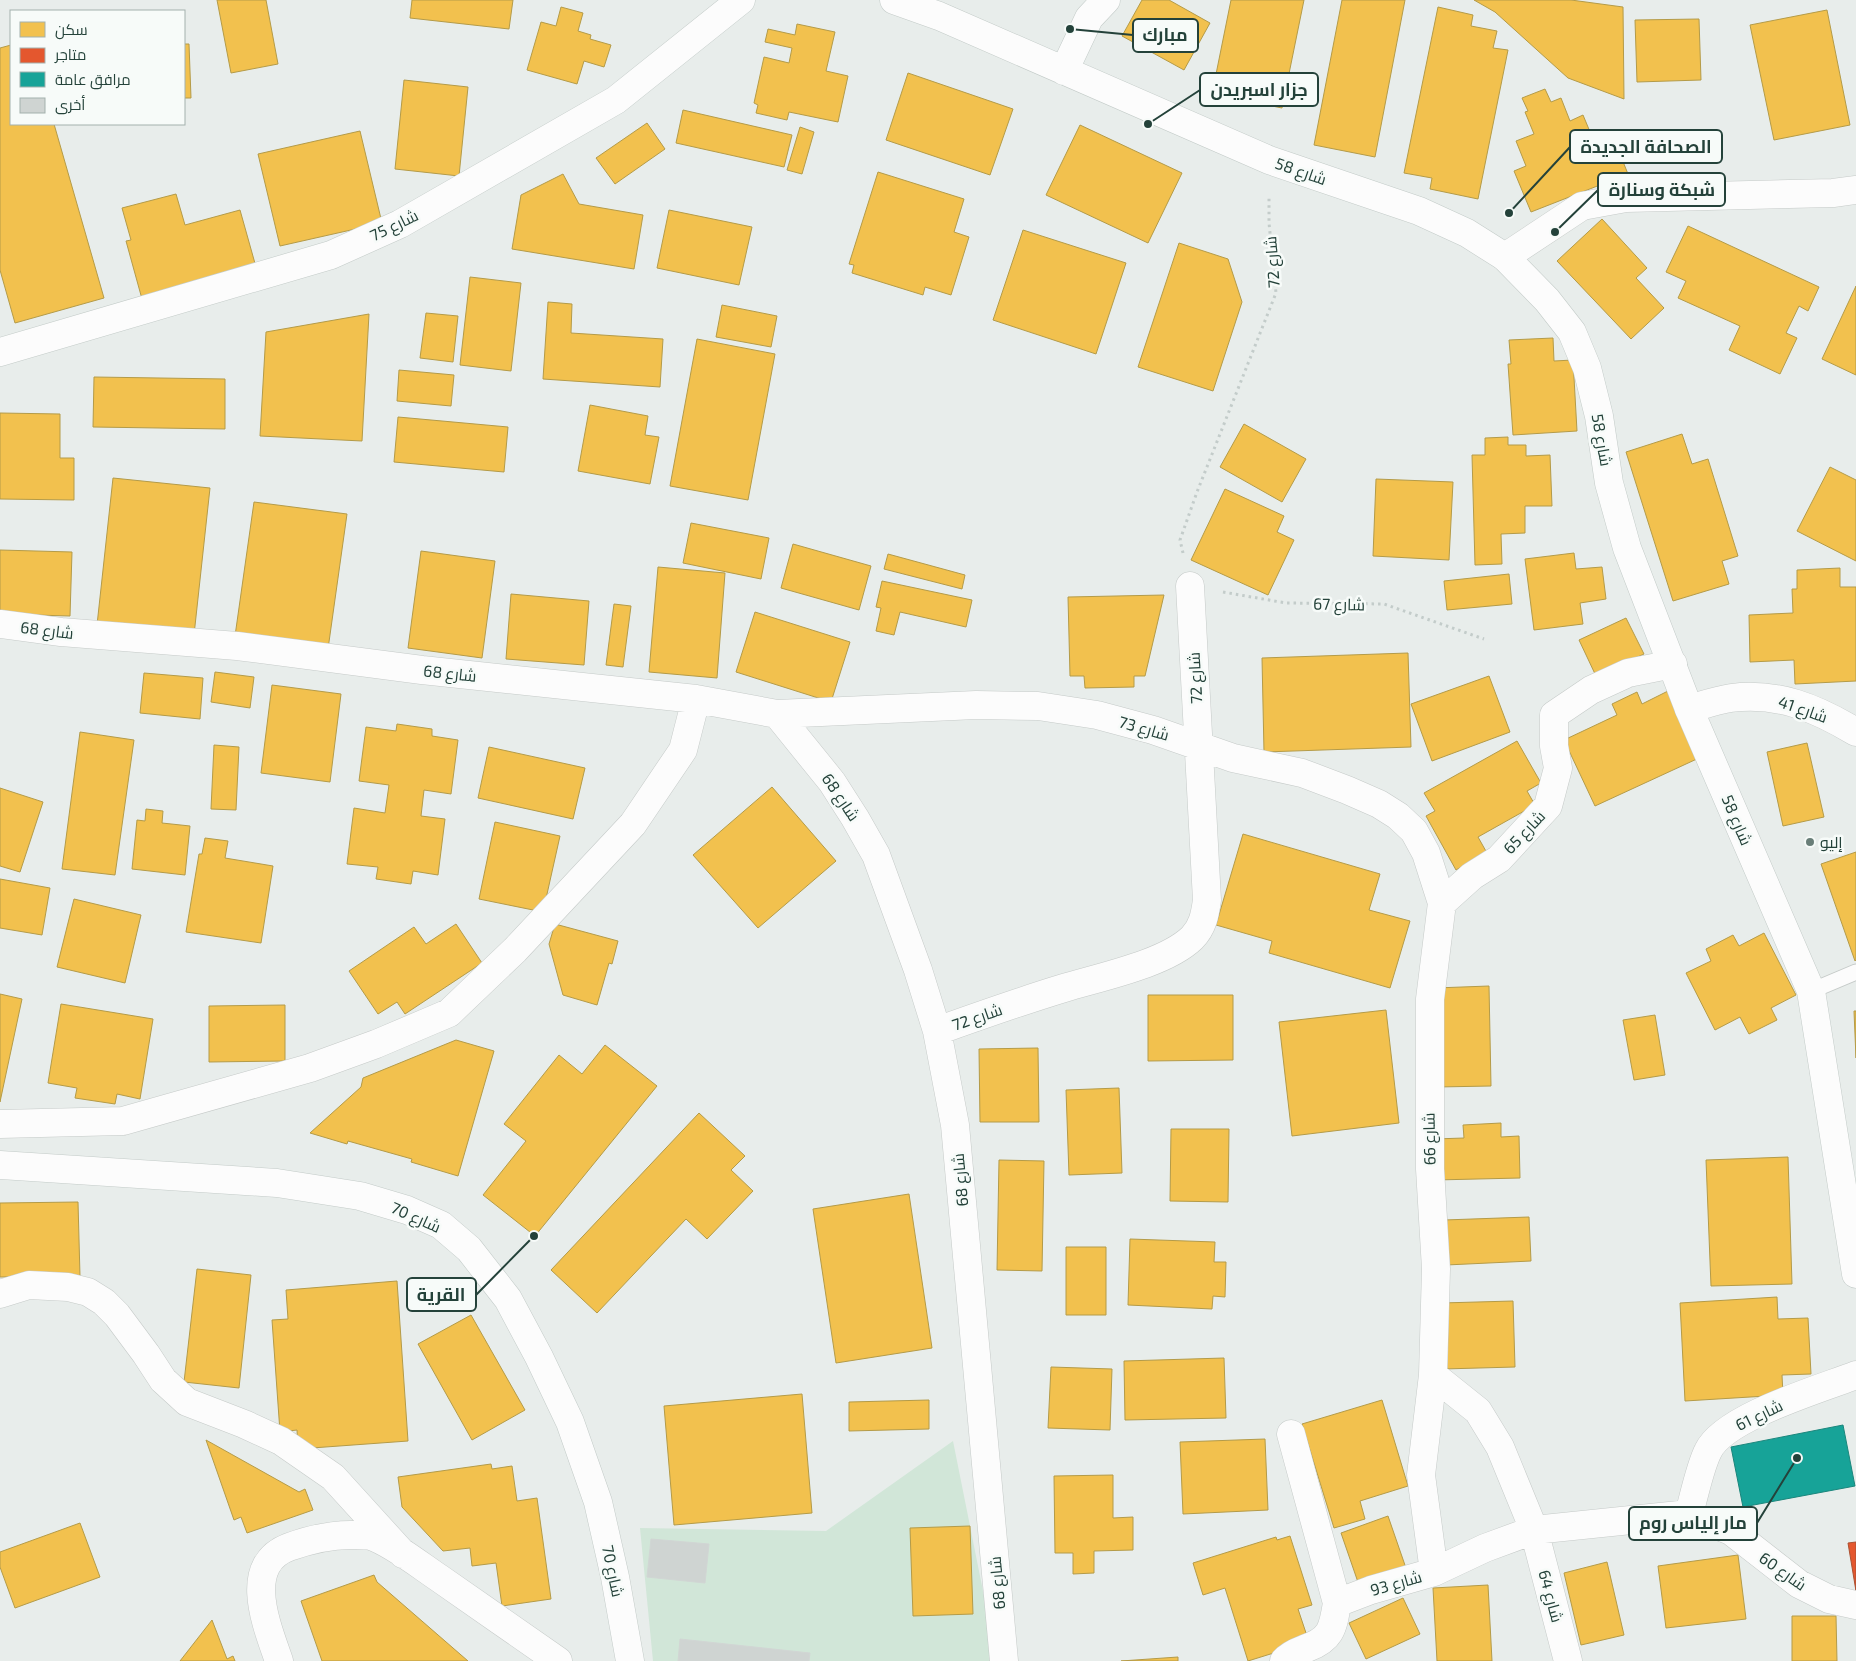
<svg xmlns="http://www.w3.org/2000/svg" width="1856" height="1661" viewBox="0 0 1856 1661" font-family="'Exo 2',Cairo,sans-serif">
<rect width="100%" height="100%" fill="#e8edeb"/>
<path fill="#d1e6d8" d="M 953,1441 L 997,1661 L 653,1661 L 640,1528 L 826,1531 Z"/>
<path fill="#f2c14e" stroke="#b49b48" d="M 217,0 L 266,0 L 278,64 L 231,73 Z
M 412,0 L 513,0 L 509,29 L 410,18 Z
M 1142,0 L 1169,0 L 1210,23 L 1184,70 L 1122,36 Z
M 1231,0 L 1304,0 L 1282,108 L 1212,94 Z
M 1342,0 L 1405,0 L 1375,157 L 1314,145 Z
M 1474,0 L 1571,0 L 1623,7 L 1624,99 L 1568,78 L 1495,12 Z
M 561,7 L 583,13 L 578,31 L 591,35 L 590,39 L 611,45 L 604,67 L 584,61 L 577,84 L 527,70 L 541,22 L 556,26 Z
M 1438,7 L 1473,15 L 1471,26 L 1497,31 L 1493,48 L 1508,50 L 1478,199 L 1430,189 L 1432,178 L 1404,173 Z
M 1827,10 L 1850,125 L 1774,140 L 1750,25 Z
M 1699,19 L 1701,80 L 1637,82 L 1635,20 Z
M 797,24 L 835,32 L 826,71 L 848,76 L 838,122 L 789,112 L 787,120 L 756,113 L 758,105 L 754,103 L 764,57 L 789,63 L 792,48 L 765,42 L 768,29 L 795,35 Z
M 184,44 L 189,44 L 191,98 L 184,98 Z
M 11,45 L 11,124 L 54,124 L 104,298 L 15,323 L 0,270 L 0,48 Z
M 908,73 L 1013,109 L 990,175 L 886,140 Z
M 404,80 L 468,87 L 459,176 L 395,169 Z
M 1545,89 L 1551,102 L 1561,98 L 1570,121 L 1583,115 L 1593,139 L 1611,132 L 1628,174 L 1531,212 L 1514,171 L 1526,166 L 1516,141 L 1534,134 L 1525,112 L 1528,111 L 1522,98 Z
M 683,110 L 792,135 L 784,167 L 676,143 Z
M 647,123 L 665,149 L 615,184 L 596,158 Z
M 1080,125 L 1182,173 L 1148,243 L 1046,195 Z
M 800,127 L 814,132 L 802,174 L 787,170 Z
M 360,131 L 382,223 L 280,246 L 258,154 Z
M 878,172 L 964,199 L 954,232 L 969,237 L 951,295 L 925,287 L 923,295 L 852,273 L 854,265 L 849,264 Z
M 563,174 L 579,204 L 643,215 L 634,269 L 512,249 L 521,195 Z
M 176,194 L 185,225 L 240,210 L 256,267 L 142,299 L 126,241 L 131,240 L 122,208 Z
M 669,210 L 752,227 L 739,285 L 657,268 Z
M 1602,219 L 1647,268 L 1636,278 L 1664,308 L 1631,339 L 1557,261 Z
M 1688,226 L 1819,287 L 1808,311 L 1799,306 L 1786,333 L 1797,338 L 1780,374 L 1729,350 L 1740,326 L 1678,298 L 1686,281 L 1666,272 Z
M 1023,230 L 1126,263 L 1096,354 L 993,320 Z
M 1179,243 L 1228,259 L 1242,302 L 1213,391 L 1138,367 Z
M 470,277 L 521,283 L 511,371 L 460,365 Z
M 1856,286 L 1856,375 L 1822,359 Z
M 548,302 L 572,304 L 571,333 L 663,339 L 660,387 L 543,379 Z
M 722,305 L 777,316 L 771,347 L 716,337 Z
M 426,313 L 458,316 L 453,362 L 420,358 Z
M 369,314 L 362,441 L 260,436 L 266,332 Z
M 1553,338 L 1554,361 L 1573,360 L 1577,431 L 1513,435 L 1508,364 L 1511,364 L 1509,340 Z
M 697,339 L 775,354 L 748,500 L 670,486 Z
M 399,370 L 454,375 L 451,406 L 397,401 Z
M 94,377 L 225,379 L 225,429 L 93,427 Z
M 590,405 L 648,416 L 645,435 L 659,437 L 650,484 L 578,471 Z
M 0,413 L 60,414 L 60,458 L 74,458 L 74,500 L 0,499 Z
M 398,417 L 508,427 L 504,472 L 394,462 Z
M 1244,424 L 1306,459 L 1282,502 L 1220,467 Z
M 1682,434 L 1692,464 L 1708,459 L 1738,556 L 1722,561 L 1729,584 L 1673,601 L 1626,452 Z
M 1508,437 L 1508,445 L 1526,445 L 1526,456 L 1550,455 L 1552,506 L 1525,506 L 1525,533 L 1501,534 L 1502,564 L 1475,565 L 1472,455 L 1485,455 L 1485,438 Z
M 1830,467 L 1856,480 L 1856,561 L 1797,531 Z
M 113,478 L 210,488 L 194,635 L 97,625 Z
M 1376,479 L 1453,482 L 1449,560 L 1373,556 Z
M 1225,489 L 1284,516 L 1277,532 L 1294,540 L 1268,595 L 1191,560 Z
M 254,502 L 347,514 L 328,649 L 235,636 Z
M 691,523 L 769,538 L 761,579 L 683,563 Z
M 793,544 L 871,566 L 859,610 L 781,588 Z
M 0,550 L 72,552 L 70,616 L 0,614 Z
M 421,551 L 495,561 L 482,658 L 408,648 Z
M 1574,553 L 1576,569 L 1602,567 L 1606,599 L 1580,603 L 1583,624 L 1534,630 L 1525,559 Z
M 888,554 L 965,575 L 962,589 L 884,569 Z
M 658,567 L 725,573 L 717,678 L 649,672 Z
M 1840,568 L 1840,587 L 1856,587 L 1856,681 L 1795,684 L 1794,660 L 1750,662 L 1749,615 L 1793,613 L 1792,589 L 1797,589 L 1797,570 Z
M 1509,574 L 1512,604 L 1447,610 L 1444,581 Z
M 882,581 L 972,600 L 966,627 L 900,612 L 894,635 L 876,631 L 881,608 L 876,607 Z
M 511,594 L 589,601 L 584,665 L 506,659 Z
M 1164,595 L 1145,676 L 1134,676 L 1134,687 L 1085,688 L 1084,676 L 1070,676 L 1068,597 Z
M 614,604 L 631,606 L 623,667 L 606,665 Z
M 755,612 L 850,642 L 831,702 L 736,672 Z
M 1626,618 L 1644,654 L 1596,676 L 1579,640 Z
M 1408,653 L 1411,747 L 1264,752 L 1262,658 Z
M 215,672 L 254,677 L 250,708 L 211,702 Z
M 144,673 L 203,678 L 200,719 L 140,713 Z
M 1489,676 L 1510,732 L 1432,761 L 1411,704 Z
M 272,685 L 341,694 L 330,782 L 261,773 Z
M 1668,691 L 1699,758 L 1595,806 L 1564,740 L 1617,715 L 1612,704 L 1637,692 L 1642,704 Z
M 397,724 L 432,729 L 432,736 L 458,740 L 451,794 L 424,790 L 421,816 L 445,819 L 438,875 L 413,871 L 411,884 L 376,879 L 378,867 L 347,864 L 354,808 L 385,813 L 389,785 L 359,781 L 366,727 L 396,731 Z
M 80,732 L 134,740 L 115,875 L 62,869 Z
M 1517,741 L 1541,783 L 1527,791 L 1535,805 L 1478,837 L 1487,853 L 1456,870 L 1426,816 L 1435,811 L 1424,793 Z
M 1807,743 L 1824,817 L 1783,826 L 1767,752 Z
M 214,745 L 239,747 L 236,810 L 211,809 Z
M 489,747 L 585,768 L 573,819 L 478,798 Z
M 772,787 L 836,861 L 758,928 L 693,855 Z
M 0,788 L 43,802 L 20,872 L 0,866 Z
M 146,809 L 163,811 L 162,823 L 190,826 L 185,875 L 132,869 L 137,820 L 145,821 Z
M 495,822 L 560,836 L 543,912 L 479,899 Z
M 1243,834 L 1380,874 L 1369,910 L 1410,921 L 1390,988 L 1269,953 L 1272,941 L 1216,925 Z
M 205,838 L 228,841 L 225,858 L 273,866 L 261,943 L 186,932 L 199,854 L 202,854 Z
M 1856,852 L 1856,960 L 1855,961 L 1821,864 Z
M 0,879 L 50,888 L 42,935 L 0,928 Z
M 74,899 L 141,915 L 125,983 L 57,967 Z
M 456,924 L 482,963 L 405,1014 L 397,1002 L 378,1014 L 349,971 L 414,927 L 426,944 Z
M 555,924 L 618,941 L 612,964 L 609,963 L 597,1005 L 563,995 L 549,944 Z
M 1764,933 L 1796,995 L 1771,1008 L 1777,1020 L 1749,1034 L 1740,1017 L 1715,1030 L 1686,973 L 1711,961 L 1706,949 L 1733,935 L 1739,946 Z
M 1489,986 L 1491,1086 L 1437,1087 L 1435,988 Z
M 0,994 L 22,999 L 0,1102 Z
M 1148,995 L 1233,995 L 1233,1060 L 1148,1061 Z
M 61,1004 L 153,1019 L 140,1099 L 117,1094 L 115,1104 L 75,1098 L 77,1088 L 48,1083 Z
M 285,1005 L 285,1061 L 209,1062 L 209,1006 Z
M 1386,1010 L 1399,1123 L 1292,1136 L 1279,1022 Z
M 1854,1011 L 1856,1011 L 1856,1058 Z
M 1655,1015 L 1665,1075 L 1634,1080 L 1623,1020 Z
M 456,1040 L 494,1051 L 458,1176 L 411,1162 L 412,1159 L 348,1141 L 347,1144 L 310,1133 L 361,1087 L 363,1078 Z
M 605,1045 L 657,1086 L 535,1236 L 483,1195 L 526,1141 L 504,1124 L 559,1055 L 582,1074 Z
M 1038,1048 L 1039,1122 L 980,1122 L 979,1049 Z
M 1119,1088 L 1122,1173 L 1069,1175 L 1066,1090 Z
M 699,1113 L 745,1156 L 731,1170 L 753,1191 L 707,1239 L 686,1219 L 597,1313 L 551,1270 Z
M 1501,1123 L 1501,1137 L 1519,1136 L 1520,1178 L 1435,1180 L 1434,1139 L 1464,1138 L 1463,1125 Z
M 1171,1129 L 1229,1129 L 1228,1202 L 1170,1201 Z
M 1788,1157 L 1792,1284 L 1711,1286 L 1706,1160 Z
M 999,1160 L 1044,1161 L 1042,1271 L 997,1270 Z
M 909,1194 L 932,1348 L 836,1363 L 813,1209 Z
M 78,1202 L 80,1276 L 0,1277 L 0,1203 Z
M 1529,1217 L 1531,1261 L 1446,1265 L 1444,1220 Z
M 1130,1239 L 1215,1242 L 1214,1262 L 1226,1262 L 1225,1297 L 1213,1296 L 1212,1309 L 1128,1305 Z
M 1066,1247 L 1106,1247 L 1106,1315 L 1066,1315 Z
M 197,1269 L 251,1275 L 239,1388 L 184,1382 Z
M 397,1281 L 408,1441 L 298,1449 L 297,1430 L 280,1432 L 272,1320 L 288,1319 L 286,1290 Z
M 1777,1297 L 1778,1319 L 1808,1318 L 1811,1374 L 1782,1375 L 1783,1395 L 1685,1401 L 1680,1303 Z
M 1513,1301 L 1515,1367 L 1443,1369 L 1441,1303 Z
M 471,1315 L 525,1410 L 472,1440 L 418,1344 Z
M 1224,1358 L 1226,1418 L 1125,1420 L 1124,1361 Z
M 1051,1367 L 1112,1369 L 1110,1430 L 1048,1428 Z
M 802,1394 L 812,1513 L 674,1525 L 664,1406 Z
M 929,1400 L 929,1429 L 849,1431 L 849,1402 Z
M 1382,1400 L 1408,1486 L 1360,1501 L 1365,1519 L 1334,1528 L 1302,1424 Z
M 1265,1439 L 1268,1510 L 1183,1514 L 1180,1442 Z
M 206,1440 L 299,1492 L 305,1489 L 313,1510 L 247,1533 L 241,1517 L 234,1520 Z
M 491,1464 L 492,1469 L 512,1466 L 517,1501 L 537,1498 L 551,1599 L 502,1606 L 496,1563 L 472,1566 L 470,1548 L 443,1551 L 402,1507 L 398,1477 Z
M 1113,1475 L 1113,1518 L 1133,1517 L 1133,1550 L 1094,1551 L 1094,1573 L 1073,1574 L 1073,1553 L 1055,1553 L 1054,1476 Z
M 1388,1516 L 1407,1571 L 1360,1588 L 1341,1533 Z
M 80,1523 L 100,1577 L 15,1608 L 0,1567 L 0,1552 Z
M 970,1526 L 973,1614 L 913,1616 L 910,1528 Z
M 1290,1536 L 1312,1605 L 1298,1609 L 1309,1642 L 1248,1661 L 1225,1588 L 1203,1595 L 1193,1563 L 1276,1537 L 1277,1540 Z
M 1738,1555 L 1746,1619 L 1666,1628 L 1658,1566 Z
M 1607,1562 L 1624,1635 L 1581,1645 L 1564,1573 Z
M 374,1575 L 377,1582 L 468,1661 L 322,1661 L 301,1601 Z
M 1488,1585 L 1492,1661 L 1437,1661 L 1433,1588 Z
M 1403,1598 L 1420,1634 L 1366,1659 L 1349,1623 Z
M 1792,1616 L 1836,1616 L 1837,1661 L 1792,1661 Z
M 212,1620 L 227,1659 L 233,1656 L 235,1661 L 180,1661 Z
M 1178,1657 L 1178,1661 L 1121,1661 Z"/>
<path fill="#e4572e" stroke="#aa5132" d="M 1856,1542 L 1856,1591 L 1848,1543 Z"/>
<path fill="#17a398" stroke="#1b867c" d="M 1843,1425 L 1855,1486 L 1743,1507 L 1731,1447 Z"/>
<path fill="#cfd4d2" stroke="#d1d6d4" d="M 651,1539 L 709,1544 L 705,1583 L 647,1577 Z
M 680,1639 L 810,1653 L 809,1661 L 678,1661 Z"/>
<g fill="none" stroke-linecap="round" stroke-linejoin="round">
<defs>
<path id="lane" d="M 1811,991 L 1856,972"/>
<path id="street" d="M 1505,257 L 1582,206 L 1626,198 L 1833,193 L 1856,190
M 0,624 L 61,632 L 237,646 L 422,670 L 696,699 L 777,714 L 976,705 L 1038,706 L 1097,715 L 1153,730 L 1233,758 L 1302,773 L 1347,790 L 1379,804 L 1398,816 L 1414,831 L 1426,853 L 1442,903 L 1430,999 L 1430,1169 L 1436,1269 L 1433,1375 L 1421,1475 L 1434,1572
M 1689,709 C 1703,705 1717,700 1731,698 C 1778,692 1816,708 1856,732
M 777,714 L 832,782 L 855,818 L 876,855 L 918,970 L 937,1031 L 955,1125 L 1004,1661
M 1442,903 L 1472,876 L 1499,859 L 1548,806 L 1558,768 L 1554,746 L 1554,715 L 1591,690 L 1628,673 L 1673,664
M 937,1031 C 979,1016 1021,1001 1064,988 C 1100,977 1165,964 1192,938 C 1203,927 1205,914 1207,900 L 1190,586
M 0,1124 L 123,1121 L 310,1068 L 376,1044 L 449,1013 L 515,950 L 633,824 L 683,750 L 696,699
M 0,1294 L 29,1285 L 68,1287 L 88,1292 L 104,1302 L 117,1315 L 146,1354 L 163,1380 L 187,1402 L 244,1424 L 281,1441 L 333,1477 L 403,1554
M 1433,1375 L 1478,1411 L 1500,1447 L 1534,1530 L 1568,1661
M 1291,1434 L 1337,1603
M 1689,1514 C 1694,1496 1700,1467 1708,1451 C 1724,1417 1820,1389 1856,1375
M 279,1661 C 267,1626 241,1565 289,1547 C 311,1539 332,1534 356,1535 C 361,1536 367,1535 371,1536 C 392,1543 421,1566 439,1578 C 479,1606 518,1633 558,1661
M 1284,1661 C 1289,1655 1296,1652 1304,1649 C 1331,1640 1333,1629 1337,1603 L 1371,1590 L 1434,1572 L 1485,1548 L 1534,1530 L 1689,1514 L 1731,1531 L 1799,1584 L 1829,1599 L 1856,1605"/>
<path id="secondary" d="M 894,0 L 939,16 L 1269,160 L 1419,211 L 1467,233 L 1505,257 L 1547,300 L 1572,332 L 1587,368 L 1599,416 L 1609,483 L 1627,548 L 1689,709 L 1811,991 L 1856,1274
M 1064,71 L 1089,18 L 1106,0
M 0,352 L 331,255 L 400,224 L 616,100 L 741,0
M 0,1165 L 277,1183 L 360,1196 L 407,1210 L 441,1225 L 469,1249 L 508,1299 L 539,1357 L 570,1422 L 598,1502 L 615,1577 L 630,1661"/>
</defs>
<use href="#lane" stroke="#c5cac8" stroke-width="17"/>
<use href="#street" stroke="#c5cac8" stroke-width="29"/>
<use href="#secondary" stroke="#c3cbc8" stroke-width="29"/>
<path stroke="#c3ccca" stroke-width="3" stroke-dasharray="2.5 4" stroke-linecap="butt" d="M 1183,553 L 1180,540 L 1197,492 L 1276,293 L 1269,223 L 1269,195
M 1223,592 L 1286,603 L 1384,604 L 1484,639"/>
<use href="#lane" stroke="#fcfcfc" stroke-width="15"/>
<use href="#street" stroke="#fcfcfc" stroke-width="28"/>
<use href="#secondary" stroke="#fcfcfc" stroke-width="28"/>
</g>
<circle fill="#697e78" stroke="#f7fbf9" stroke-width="2" cx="1810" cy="842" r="5"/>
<g text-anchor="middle" stroke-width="5" stroke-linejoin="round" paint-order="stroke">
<g font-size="16" fill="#24423a" stroke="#f7fbf9">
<text transform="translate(1301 171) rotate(19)" y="6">شارع 58</text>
<text transform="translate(394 225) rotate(-26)" y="6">شارع 75</text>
<text transform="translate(1272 262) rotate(-94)" y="6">شارع 72</text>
<text transform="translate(1602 440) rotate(80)" y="6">شارع 58</text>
<text transform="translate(1339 604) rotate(1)" y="6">شارع 67</text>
<text transform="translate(47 630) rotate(7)" y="6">شارع 68</text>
<text transform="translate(450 673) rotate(6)" y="6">شارع 68</text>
<text transform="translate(1195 678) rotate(-93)" y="6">شارع 72</text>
<text transform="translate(1803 709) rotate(19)" y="6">شارع 41</text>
<text transform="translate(1144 728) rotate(16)" y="6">شارع 73</text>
<text transform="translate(841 797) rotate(56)" y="6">شارع 68</text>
<text transform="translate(1737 820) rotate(67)" y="6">شارع 58</text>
<text transform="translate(1524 832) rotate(-47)" y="6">شارع 65</text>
<text transform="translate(977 1017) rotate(-19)" y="6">شارع 72</text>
<text transform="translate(1429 1139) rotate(-91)" y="6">شارع 66</text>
<text transform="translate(960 1180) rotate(-95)" y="6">شارع 68</text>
<text transform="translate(416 1217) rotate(24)" y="6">شارع 70</text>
<text transform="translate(1759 1415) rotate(-26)" y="6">شارع 61</text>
<text transform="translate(613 1571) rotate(78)" y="6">شارع 70</text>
<text transform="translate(1783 1571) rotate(35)" y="6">شارع 60</text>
<text transform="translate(997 1583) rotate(-95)" y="6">شارع 68</text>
<text transform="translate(1396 1583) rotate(-16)" y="6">شارع 93</text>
<text transform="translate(1551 1596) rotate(75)" y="6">شارع 64</text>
</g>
<g font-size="16" fill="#24423a" stroke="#f7fbf9" text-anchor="start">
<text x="1820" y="848">إليو</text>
</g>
</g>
<path fill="none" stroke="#24423a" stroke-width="2" d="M1070 29L1133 35M1148 124L1200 90M1509 213L1570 147M1555 232L1598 190M534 1236L476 1295M1797 1458L1757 1523"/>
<g fill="#24423a" stroke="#f7fbf9" stroke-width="2">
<circle cx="1070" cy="29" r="5"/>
<circle cx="1148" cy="124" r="5"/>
<circle cx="1509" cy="213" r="5"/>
<circle cx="1555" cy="232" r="5"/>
<circle cx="534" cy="1236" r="5"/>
<circle cx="1797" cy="1458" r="5"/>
</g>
<g fill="#f7fbf9" stroke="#24423a" stroke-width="2">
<rect x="1133" y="19" width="65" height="33" rx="5"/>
<rect x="1200" y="73" width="118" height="33" rx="5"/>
<rect x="1570" y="130" width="152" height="33" rx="5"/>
<rect x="1598" y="173" width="127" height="33" rx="5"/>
<rect x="407" y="1278" width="69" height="33" rx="5"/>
<rect x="1629" y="1507" width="128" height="33" rx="5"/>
</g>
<g font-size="18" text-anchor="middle" font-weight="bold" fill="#24423a">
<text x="1165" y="41">مبارك</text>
<text x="1259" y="96">جزار اسبريدن</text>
<text x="1646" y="153">الصحافة الجديدة</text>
<text x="1662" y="196">شبكة وسنارة</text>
<text x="441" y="1301">القرية</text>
<text x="1693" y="1529">مار إلياس روم</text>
</g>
<rect x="10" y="10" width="175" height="115" fill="#f7fbf9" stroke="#a3b1ad"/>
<rect x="20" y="22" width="25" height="15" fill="#f2c14e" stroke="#a3b1ad"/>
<text x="55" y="35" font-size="15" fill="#24423a">سكن</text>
<rect x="20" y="48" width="25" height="15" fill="#e4572e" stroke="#a3b1ad"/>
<text x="55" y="60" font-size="15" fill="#24423a">متاجر</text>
<rect x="20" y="72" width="25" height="15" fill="#17a398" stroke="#a3b1ad"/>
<text x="55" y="85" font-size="15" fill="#24423a">مرافق عامة</text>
<rect x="20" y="98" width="25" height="15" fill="#cfd4d2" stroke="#a3b1ad"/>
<text x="55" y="110" font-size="15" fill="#24423a">أخرى</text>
</svg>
